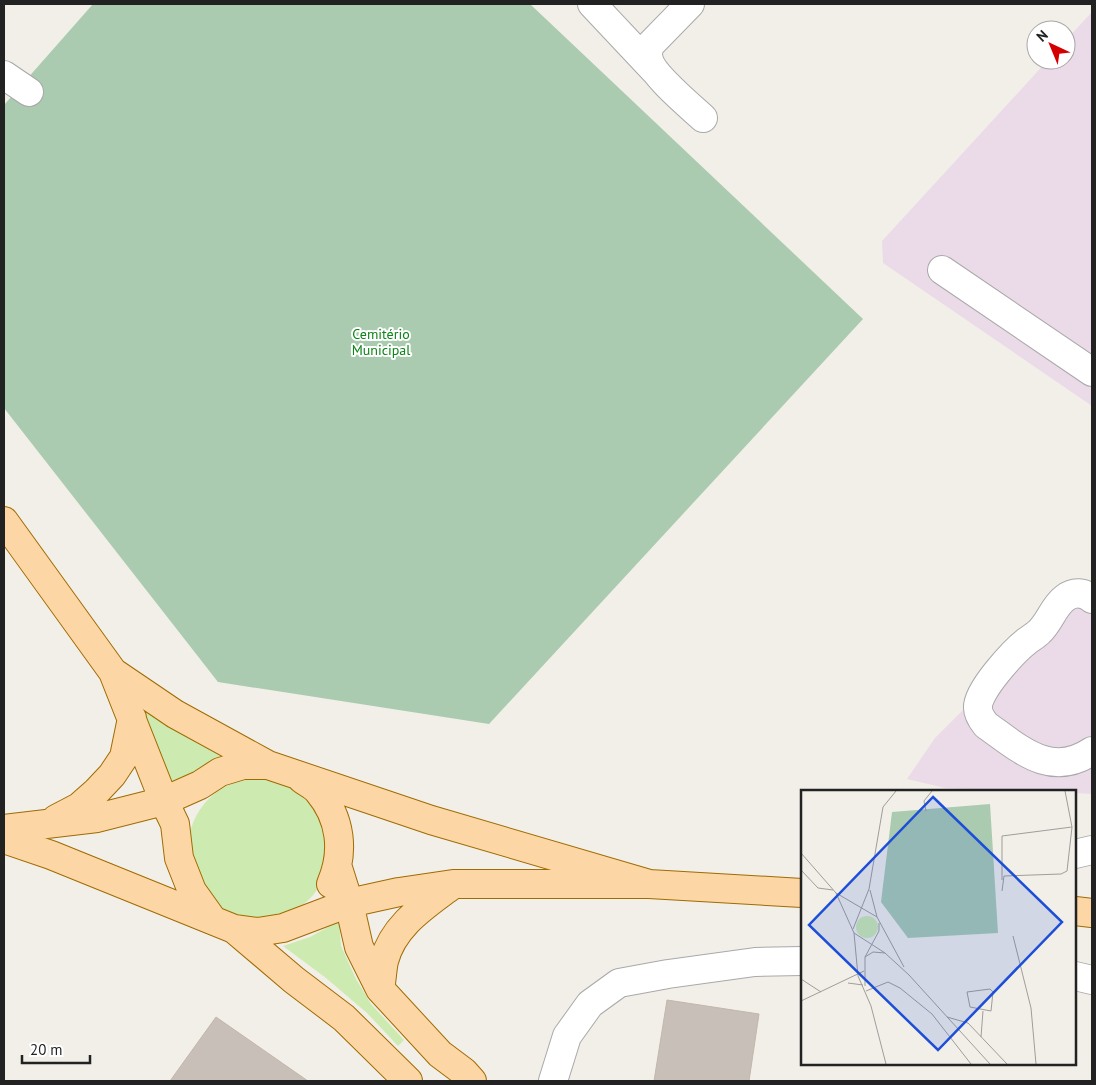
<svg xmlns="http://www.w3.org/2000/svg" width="1096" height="1085" viewBox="0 0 1096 1085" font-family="'PT Sans',sans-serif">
<rect width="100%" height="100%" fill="#f2efe9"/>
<path fill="#ebdbe8" d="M 1092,12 L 1092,406 L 883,263 L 882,241 L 1048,60 L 1066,60 L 1066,40 Z
M 1092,581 L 1092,794 L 1075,793 L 1075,791 L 1024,791 L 945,788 L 907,779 L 935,738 Z"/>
<path fill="#cdebb0" d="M 133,702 L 230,762 L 210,765 L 169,785 Z
M188 849a71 71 0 1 1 142 0a71 71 0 1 1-142 0Z
M 339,921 L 341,946 L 356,979 L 371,1004 L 404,1040 L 398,1046 L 367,1013 L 326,978 L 283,946 L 310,937 Z"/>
<path fill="#aacbaf" d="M 93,4 L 530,4 L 863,319 L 489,724 L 218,682 L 4,408 L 4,105 Z"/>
<path fill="#c7bfb8" stroke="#c4b6ab" d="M 667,1000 L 759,1014 L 749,1081 L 654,1081 Z
M 216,1017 L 308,1081 L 170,1081 Z"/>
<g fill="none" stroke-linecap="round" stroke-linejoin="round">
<defs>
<path id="minor" d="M 592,4 L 655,71
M 690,4 L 650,45 C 648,50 647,54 649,60 C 653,75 690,106 703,118
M 4,75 L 29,92
M 942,270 L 1092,372
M 1092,599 C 1084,592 1074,591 1065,598 C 1053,607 1050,622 1039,632 C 1036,635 1031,638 1027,641 C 1014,651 976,692 978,708 C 978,714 982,720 986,725 C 1020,749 1051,779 1092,751
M 1075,854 L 1092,850
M 1075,976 L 1092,980
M 553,1081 L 567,1036 L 590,1004 L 619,983 L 668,974 L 755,962 L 802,961"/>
<path id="major" d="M 4,521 L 113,672 L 164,801 L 175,824 L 179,858 L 192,891 L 212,919
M 113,672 L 175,714 L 268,765
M 302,779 C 307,783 314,786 318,791 C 341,818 345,852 331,884
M 56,819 L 79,807 L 96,792 L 112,775 L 124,757 L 132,718
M 4,829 L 97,818 L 164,801 L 200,785 L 220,772 L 243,765 L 268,765 L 431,820 L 649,884
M 4,839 L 51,855 L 234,929 L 294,980 L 344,1018 L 408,1081
M 338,868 L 349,903 L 359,947 L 380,989 L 440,1054 L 464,1072 L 472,1081
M 1075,911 L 1092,913
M 234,929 L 258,932 L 283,928 L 349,903 L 399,892 L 453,884 L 649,884 L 802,893
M 380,989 C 382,980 382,970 384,961 C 393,926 423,907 451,886"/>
</defs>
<use href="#minor" stroke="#a9a9a9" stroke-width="30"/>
<use href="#major" stroke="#a06b00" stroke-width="30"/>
<use href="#minor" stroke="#fff" stroke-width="28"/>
<use href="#major" stroke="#fcd6a4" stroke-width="28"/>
</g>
<g text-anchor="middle" stroke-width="4" stroke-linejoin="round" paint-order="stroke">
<g font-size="14" fill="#0c8416" stroke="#fff">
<text x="381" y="339">Cemitério<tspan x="381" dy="16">Municipal</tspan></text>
</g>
</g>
<g transform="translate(801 790)">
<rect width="275" height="275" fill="#f2efe9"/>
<path d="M55 137a11 11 0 1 1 22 0a11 11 0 1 1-22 0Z" fill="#cdebb0"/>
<path d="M 189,14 L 197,143 L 107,148 L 80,112 L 91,22 Z" fill="#aacbaf"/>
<path fill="none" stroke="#9f9d99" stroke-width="1" d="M 125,21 L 123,11 L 131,1M 0,63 L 35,103 L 76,127 L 103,177M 0,80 L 17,98 L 32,100M 201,90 L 201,46 L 271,37M 69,100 L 76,127M 201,101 L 203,86 L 260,84 L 266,81 L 271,37 L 264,1M 35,103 L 53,143 L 57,186 L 70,216 L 85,274M 52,139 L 68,99 L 82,17 L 95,1M 53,143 L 84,163 L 108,185 L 189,274M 212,146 L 230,218 L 235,274M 64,167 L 72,162 L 84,163M 0,189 L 20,202M 47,193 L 62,195M 64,196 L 64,167 L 78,141 L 78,133M 189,199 L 192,202 L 190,221 L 169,217 L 166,202 ZM 65,201 L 87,192 L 99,198 L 131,224 L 170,274M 0,211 L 63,181M 146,227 L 167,233 L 206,274M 180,247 L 182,221"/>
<path fill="#1d4ed8" fill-opacity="0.15" stroke="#1d4ed8" stroke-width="2.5" d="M 132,7 L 261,132 L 137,260 L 8,135 Z"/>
<rect width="275" height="275" fill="none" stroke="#222" stroke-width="2.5"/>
</g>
<rect width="1096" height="1085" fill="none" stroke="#222222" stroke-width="10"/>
<g transform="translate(1051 45) rotate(316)"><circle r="24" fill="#ffffff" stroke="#a7a7a7"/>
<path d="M0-4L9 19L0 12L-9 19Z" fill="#d40000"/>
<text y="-8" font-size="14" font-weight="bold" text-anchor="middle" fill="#222222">N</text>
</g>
<path d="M22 1055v8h68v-8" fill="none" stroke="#222222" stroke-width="2.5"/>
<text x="30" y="1055" font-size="15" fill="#222222" stroke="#ffffff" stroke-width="4" paint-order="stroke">20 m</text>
</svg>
